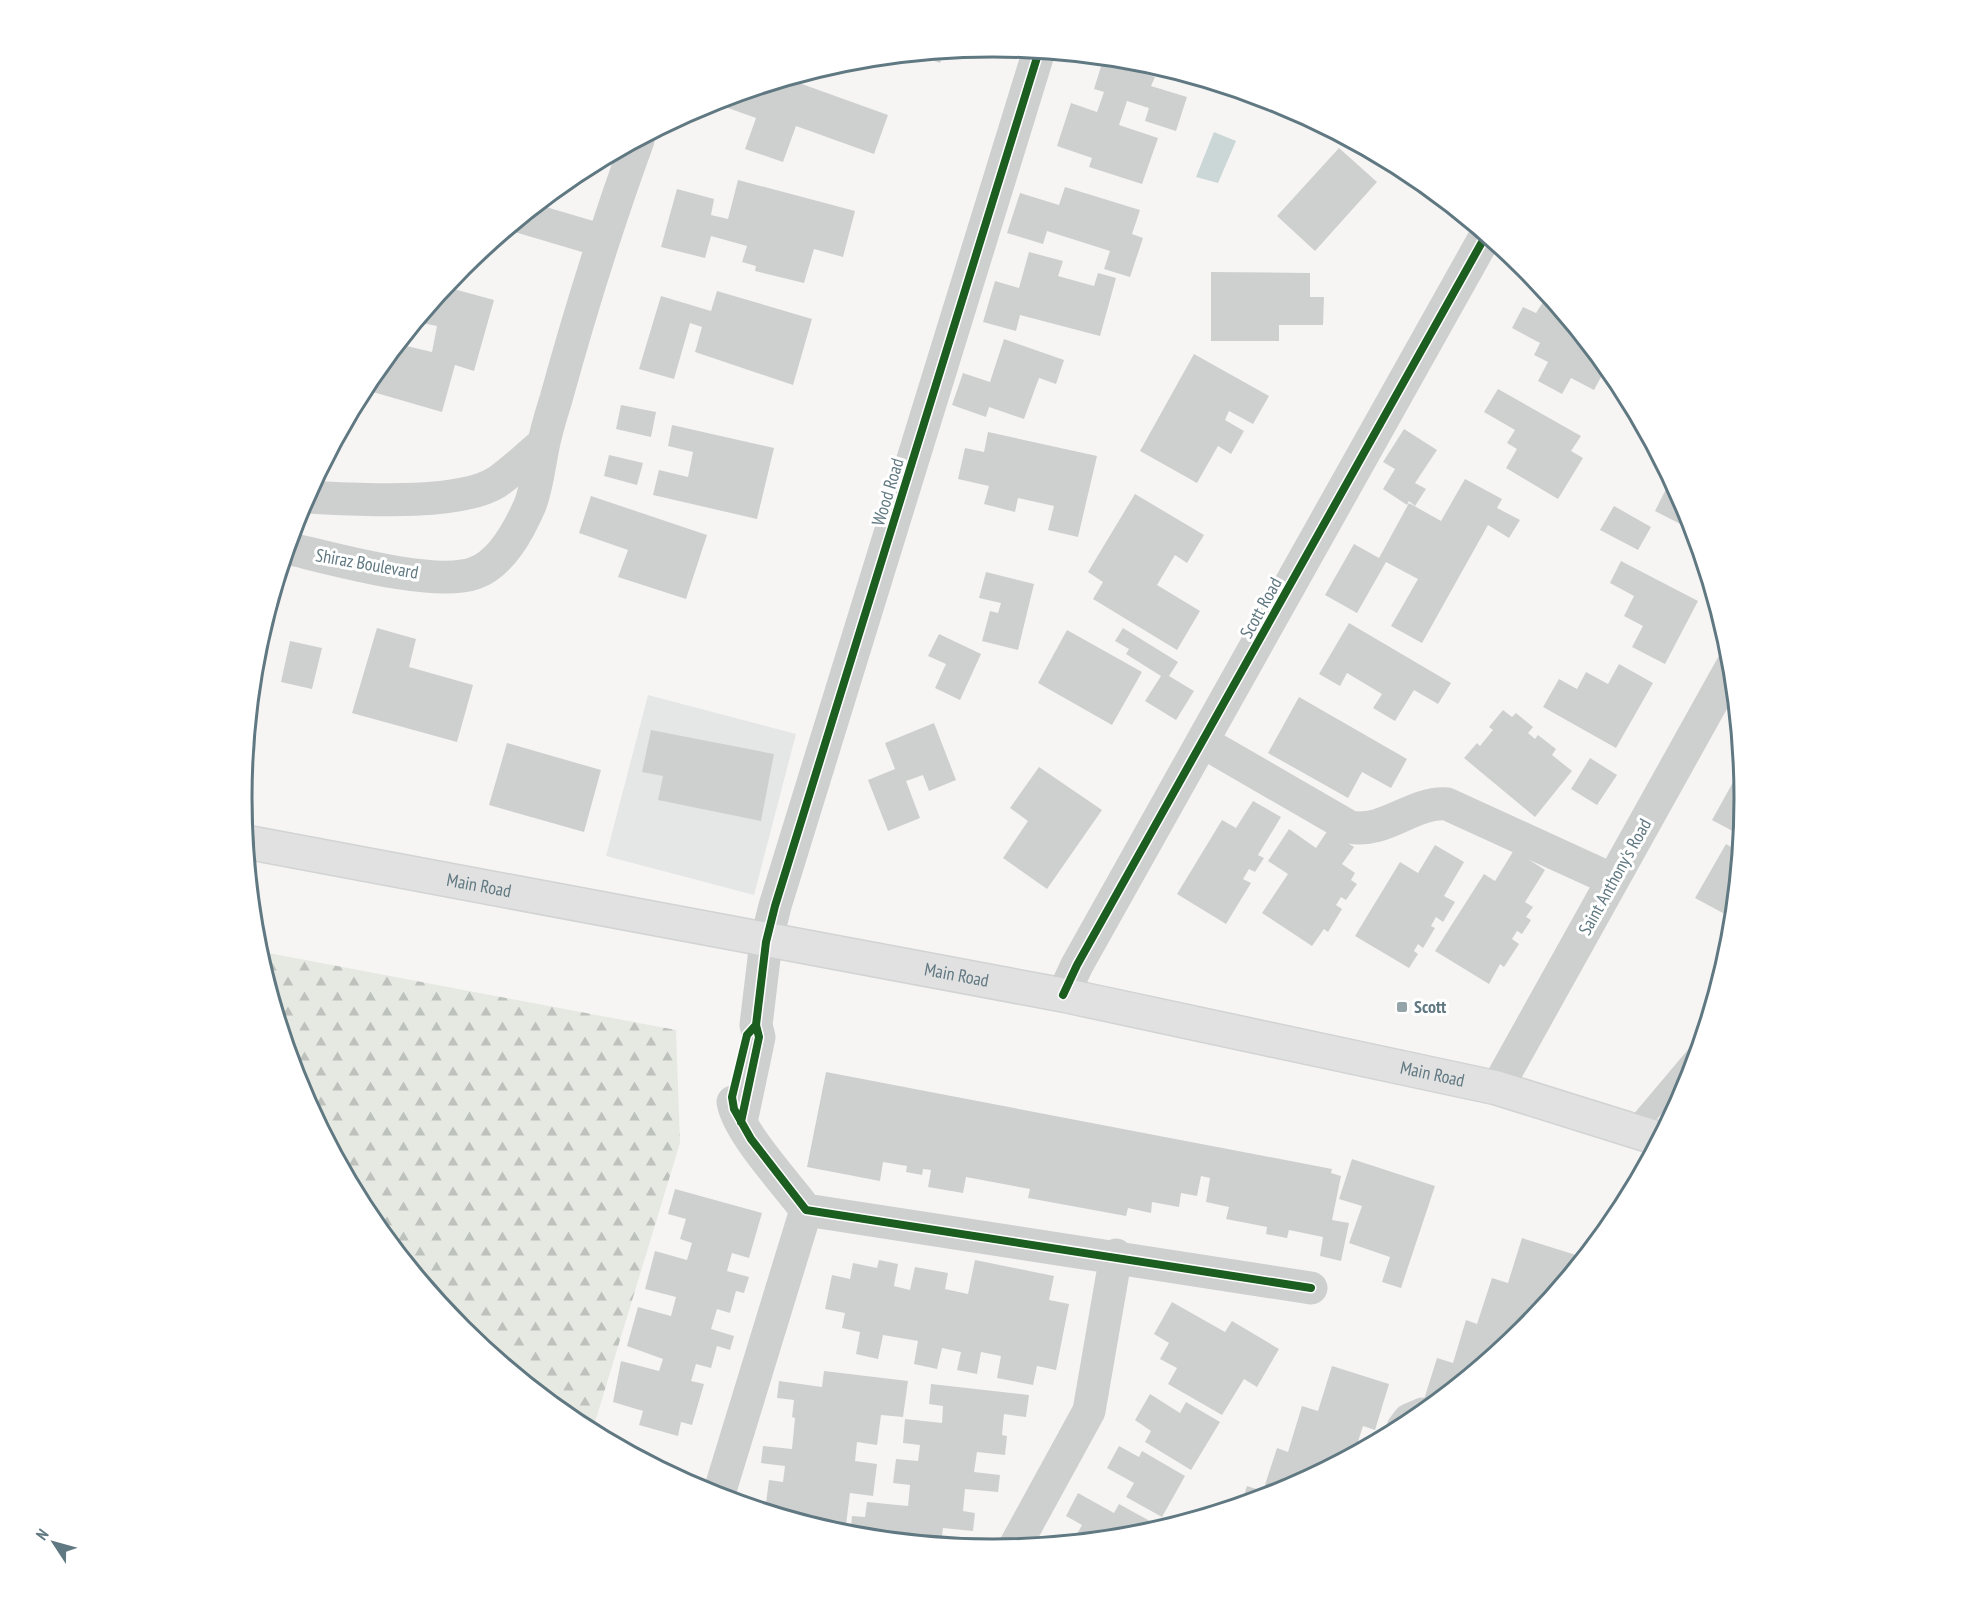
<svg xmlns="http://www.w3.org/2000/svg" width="1987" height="1597" viewBox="0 0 1987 1597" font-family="'PT Sans Narrow',sans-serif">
<defs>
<pattern id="forest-firs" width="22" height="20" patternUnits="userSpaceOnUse" patternTransform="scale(1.5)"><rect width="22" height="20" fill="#e6e9e2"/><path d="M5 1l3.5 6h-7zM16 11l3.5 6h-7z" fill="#bec2bd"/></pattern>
</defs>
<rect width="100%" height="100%" fill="#f6f5f4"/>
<path fill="#e5e7e7" d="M 648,695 L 796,734 L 754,895 L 606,856 Z"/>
<path fill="url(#forest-firs)" d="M 258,951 L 676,1030 L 680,1143 L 592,1432 L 575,1424 L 462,1330 L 368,1216 L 299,1086 Z"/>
<path fill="#cbd6d7" d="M 1214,132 L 1236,141 L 1218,183 L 1196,177 Z"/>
<path fill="#ced0d0" d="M 944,51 L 940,63 L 915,54 Z
M 1103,60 L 1155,77 L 1151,86 L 1187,97 L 1176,131 L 1145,121 L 1149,108 L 1127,101 L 1119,125 L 1158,138 L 1142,184 L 1089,167 L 1092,158 L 1057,146 L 1071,103 L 1097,112 L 1104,92 L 1094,89 Z
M 788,79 L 888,115 L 874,154 L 796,126 L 783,162 L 745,149 L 756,118 L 714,103 L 715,101 Z
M 1339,148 L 1377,182 L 1315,251 L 1277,216 Z
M 738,180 L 855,211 L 843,257 L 814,249 L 804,283 L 755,271 L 756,266 L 742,262 L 747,246 L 711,236 L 705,258 L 661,247 L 677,189 L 714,199 L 711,215 L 728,219 Z
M 1065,187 L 1140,210 L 1132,234 L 1143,238 L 1130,277 L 1104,269 L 1110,251 L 1047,231 L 1043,244 L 1007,233 L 1020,193 L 1059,205 Z
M 1029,252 L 1063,261 L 1058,276 L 1094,286 L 1098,273 L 1116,278 L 1100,336 L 1020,315 L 1016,331 L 983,322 L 995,281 L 1019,288 Z
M 1211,272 L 1310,273 L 1310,297 L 1324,297 L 1323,325 L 1279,325 L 1279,341 L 1211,341 Z
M 453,278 L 450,288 L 494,300 L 474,371 L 455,365 L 442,412 L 366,390 L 369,380 L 398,344 L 432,352 L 437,326 L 417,322 Z
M 717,291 L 812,319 L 793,385 L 695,352 L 702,327 L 690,323 L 674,379 L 639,369 L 661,296 L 711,311 Z
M 1543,302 L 1563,312 L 1559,321 L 1578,331 L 1607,366 L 1594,390 L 1571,378 L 1562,394 L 1538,381 L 1548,362 L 1534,355 L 1540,343 L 1512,328 L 1523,307 L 1536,313 Z
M 1004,339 L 1064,360 L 1056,384 L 1039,378 L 1024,419 L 989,407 L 986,417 L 952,405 L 963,373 L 990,382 Z
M 1194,354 L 1269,396 L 1253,424 L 1229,411 L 1225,420 L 1244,431 L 1231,454 L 1218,446 L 1197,483 L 1140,451 Z
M 1498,389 L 1581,436 L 1571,451 L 1583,458 L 1558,499 L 1506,468 L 1517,449 L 1507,443 L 1515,430 L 1484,412 Z
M 621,405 L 656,412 L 651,437 L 616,429 Z
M 672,425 L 774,448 L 757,519 L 653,495 L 659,470 L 688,477 L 693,452 L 668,446 Z
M 1404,429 L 1437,450 L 1415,483 L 1426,489 L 1415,506 L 1409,501 L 1407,505 L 1383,489 L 1395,469 L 1383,462 Z
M 988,432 L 1097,456 L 1078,537 L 1048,530 L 1054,506 L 1018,498 L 1015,512 L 984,504 L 989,486 L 958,479 L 965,448 L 984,452 Z
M 609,455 L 643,463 L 637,485 L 604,476 Z
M 1465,479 L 1502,499 L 1497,508 L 1520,520 L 1509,538 L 1488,525 L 1422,643 L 1391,626 L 1418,579 L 1386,562 L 1357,613 L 1325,595 L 1354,544 L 1379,558 L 1409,503 L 1441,521 Z
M 1671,479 L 1688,511 L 1694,531 L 1655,511 Z
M 1135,494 L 1204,535 L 1187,563 L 1175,555 L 1157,585 L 1200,611 L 1177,650 L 1093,599 L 1103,582 L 1088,572 Z
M 591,496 L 707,535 L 686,599 L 618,577 L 628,550 L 579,533 Z
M 1614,506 L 1651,527 L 1638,550 L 1600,530 Z
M 1621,561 L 1698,601 L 1665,664 L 1632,647 L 1643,626 L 1624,616 L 1634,596 L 1610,583 Z
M 986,572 L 1034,584 L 1018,650 L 982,641 L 990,611 L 998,613 L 1001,603 L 979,598 Z
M 1349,623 L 1451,683 L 1438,704 L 1414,690 L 1395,721 L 1373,708 L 1382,694 L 1347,673 L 1340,686 L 1319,674 Z
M 264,625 L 268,626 L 254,670 L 256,651 Z
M 377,628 L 416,639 L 409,667 L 473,685 L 457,742 L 352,713 Z
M 1123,628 L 1178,662 L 1169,676 L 1194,691 L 1176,720 L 1145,701 L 1161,676 L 1126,654 L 1129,649 L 1115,641 Z
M 1067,630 L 1142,672 L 1112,725 L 1038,683 Z
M 939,634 L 981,654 L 960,700 L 935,688 L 946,664 L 928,656 Z
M 290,641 L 322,648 L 312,689 L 281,682 Z
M 1619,664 L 1653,683 L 1616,748 L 1543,707 L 1559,679 L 1577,689 L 1586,672 L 1608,684 Z
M 1299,697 L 1407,759 L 1391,788 L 1362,772 L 1348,798 L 1268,753 Z
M 1503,710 L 1512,717 L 1516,713 L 1533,727 L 1528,733 L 1535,739 L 1538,735 L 1556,749 L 1552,755 L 1572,771 L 1535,817 L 1464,758 L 1477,743 L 1480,746 L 1493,730 L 1489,727 Z
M 934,723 L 956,780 L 929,791 L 923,775 L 906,781 L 920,818 L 888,831 L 868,780 L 895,769 L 885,743 Z
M 651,730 L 774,754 L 761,821 L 658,800 L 663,776 L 642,772 Z
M 507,743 L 601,770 L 584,832 L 489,805 Z
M 1590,758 L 1617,775 L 1597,805 L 1571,789 Z
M 1742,766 L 1745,799 L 1742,836 L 1712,820 Z
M 1039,767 L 1102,810 L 1047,889 L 1003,858 L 1028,821 L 1010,808 Z
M 1253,801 L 1281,817 L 1258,855 L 1264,858 L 1255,872 L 1249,869 L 1243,879 L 1251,883 L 1226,924 L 1177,894 L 1222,820 L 1236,828 Z
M 1289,829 L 1316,848 L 1328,830 L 1354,847 L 1342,864 L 1355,873 L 1351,880 L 1357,884 L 1346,900 L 1341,897 L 1336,905 L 1342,909 L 1328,932 L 1324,929 L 1312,946 L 1262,913 L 1288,874 L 1268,861 Z
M 1726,844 L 1740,852 L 1734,919 L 1695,898 Z
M 1435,845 L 1464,862 L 1444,896 L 1455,902 L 1443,922 L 1436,917 L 1431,926 L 1435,928 L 1423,948 L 1418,944 L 1414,951 L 1418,954 L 1409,968 L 1355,936 L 1400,862 L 1418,873 Z
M 1514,850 L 1545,870 L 1525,902 L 1533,907 L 1526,917 L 1531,920 L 1522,934 L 1517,931 L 1512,939 L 1519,944 L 1504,967 L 1500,964 L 1489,984 L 1435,951 L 1484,874 L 1495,881 Z
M 826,1072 L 1332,1169 L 1331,1173 L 1341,1176 L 1332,1220 L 1349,1223 L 1341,1261 L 1320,1256 L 1323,1237 L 1289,1230 L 1287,1238 L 1266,1234 L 1267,1227 L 1226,1219 L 1229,1207 L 1206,1202 L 1210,1178 L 1201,1176 L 1197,1196 L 1181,1193 L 1179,1207 L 1152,1202 L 1151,1213 L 1128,1208 L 1126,1216 L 1028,1198 L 1030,1189 L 966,1177 L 963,1193 L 928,1187 L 931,1170 L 923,1169 L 922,1175 L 906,1172 L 907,1166 L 883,1162 L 880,1181 L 807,1167 Z
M 1352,1159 L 1435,1186 L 1401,1288 L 1382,1282 L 1390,1257 L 1349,1243 L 1362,1206 L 1339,1199 Z
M 675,1189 L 762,1213 L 749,1258 L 732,1253 L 727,1271 L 749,1277 L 744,1293 L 736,1291 L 730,1313 L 717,1309 L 711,1329 L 734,1336 L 730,1350 L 717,1346 L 711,1368 L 696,1364 L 691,1381 L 704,1384 L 692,1425 L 681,1422 L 678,1436 L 639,1425 L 643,1411 L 613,1402 L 621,1361 L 659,1371 L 663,1359 L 627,1346 L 638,1307 L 671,1316 L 676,1297 L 645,1289 L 655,1251 L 687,1260 L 692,1243 L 680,1239 L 686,1219 L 668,1214 Z
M 1522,1238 L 1579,1256 L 1575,1270 L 1525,1330 L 1427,1411 L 1421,1409 L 1437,1358 L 1453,1363 L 1466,1320 L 1477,1324 L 1492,1278 L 1508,1283 Z
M 879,1260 L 898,1264 L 894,1286 L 910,1290 L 915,1267 L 948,1273 L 945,1289 L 968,1294 L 975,1260 L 1054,1276 L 1049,1300 L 1069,1304 L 1056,1370 L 1037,1366 L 1033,1385 L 997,1378 L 1001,1356 L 981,1352 L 977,1374 L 957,1370 L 961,1352 L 942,1348 L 937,1369 L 914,1364 L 918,1341 L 883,1335 L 878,1359 L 856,1354 L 860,1332 L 842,1328 L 845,1313 L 825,1309 L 832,1275 L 850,1279 L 853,1263 L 877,1268 Z
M 1172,1302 L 1225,1332 L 1232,1321 L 1279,1349 L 1257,1387 L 1244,1379 L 1222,1415 L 1168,1384 L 1177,1368 L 1160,1359 L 1169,1343 L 1154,1334 Z
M 1332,1366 L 1389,1384 L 1375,1430 L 1363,1426 L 1354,1454 L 1281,1493 L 1241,1505 L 1247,1486 L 1263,1491 L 1277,1448 L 1288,1452 L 1302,1406 L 1318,1411 Z
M 824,1371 L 908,1381 L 903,1417 L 881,1415 L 877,1445 L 857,1442 L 855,1461 L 877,1464 L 873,1496 L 850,1493 L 846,1525 L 833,1523 L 833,1530 L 765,1511 L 769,1480 L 783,1482 L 785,1466 L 761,1463 L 763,1446 L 792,1449 L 795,1418 L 792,1417 L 794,1400 L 777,1398 L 779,1381 L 822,1387 Z
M 931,1384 L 1029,1395 L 1026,1417 L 1004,1414 L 1002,1435 L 1007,1436 L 1005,1455 L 977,1452 L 974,1472 L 1000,1475 L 998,1492 L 965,1489 L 963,1511 L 975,1513 L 973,1531 L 943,1528 L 941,1545 L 850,1536 L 852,1516 L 865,1517 L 867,1502 L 908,1506 L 910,1485 L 893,1483 L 896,1459 L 918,1461 L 920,1445 L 903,1443 L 905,1419 L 942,1423 L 943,1406 L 929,1404 Z
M 1150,1394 L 1180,1413 L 1186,1402 L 1220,1422 L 1191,1470 L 1145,1442 L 1151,1431 L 1135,1420 Z
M 1119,1446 L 1139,1457 L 1142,1451 L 1185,1476 L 1162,1517 L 1126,1497 L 1134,1483 L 1107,1468 Z
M 1078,1493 L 1114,1513 L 1119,1504 L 1159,1526 L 1156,1531 L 1140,1536 L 1086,1541 L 1076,1536 L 1082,1525 L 1066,1516 Z
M 1059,1537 L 1069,1543 L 1054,1545 Z"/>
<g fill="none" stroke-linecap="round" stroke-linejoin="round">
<defs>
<g id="primary">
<path id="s1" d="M 246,842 L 1063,995 L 1497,1088 L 1660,1139"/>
</g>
</defs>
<use href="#primary" stroke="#d2d3d3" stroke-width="36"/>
<path stroke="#cecfcf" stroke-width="21" d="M 1634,1130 L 1698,1054"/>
<path stroke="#cecfcf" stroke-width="33" d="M 522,217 L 603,241
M 306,497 C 353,499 458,507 497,482 C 513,471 528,456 543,444
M 287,548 C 330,558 435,588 475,573 C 502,563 519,530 530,505 C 537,487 539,466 543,447 C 546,431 551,415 556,399 C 580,312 607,225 638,140
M 1203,742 L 1350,827 C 1385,834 1413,801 1447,804 L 1613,880
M 1063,995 L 1077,965 L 1486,235
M 1497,1088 L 1732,666
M 733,1102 C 738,1132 786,1183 806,1210 L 1311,1288
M 741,1122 L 759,1037 L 756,1025 L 766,942 L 775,906 L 1039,51
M 1403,1428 L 1409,1420 L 1423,1414
M 718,1497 L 806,1210
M 1014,1548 L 1089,1411 L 1116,1255"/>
<use href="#primary" stroke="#e1e1e2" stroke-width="33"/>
<defs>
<path id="cycleway" d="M 1063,995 L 1077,965 L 1486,235
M 756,1025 L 747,1035 L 732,1097 L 734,1109 L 751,1139 L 806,1210 L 1311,1288
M 741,1122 L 759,1037 L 756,1025 L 766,942 L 775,906 L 1039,51"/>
</defs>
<use href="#cycleway" stroke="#fff" stroke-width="11"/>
<use href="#cycleway" stroke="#1b5e20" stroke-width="8"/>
</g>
<rect fill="#94a4a9" stroke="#fff" stroke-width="2" x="1396" y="1001" width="12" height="12" rx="3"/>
<g text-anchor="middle" stroke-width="6" stroke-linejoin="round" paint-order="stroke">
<g font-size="18" fill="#607881" stroke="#fff">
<text transform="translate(888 492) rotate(-73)" y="6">Wood Road</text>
<text transform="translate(367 564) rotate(10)" y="6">Shiraz Boulevard</text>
<text transform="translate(1261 608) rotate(-61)" y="6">Scott Road</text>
<text transform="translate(1615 877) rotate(-61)" y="6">Saint Anthony's Road</text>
<text dy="6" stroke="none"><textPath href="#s1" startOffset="237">Main Road</textPath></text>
<text dy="6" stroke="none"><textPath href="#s1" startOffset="723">Main Road</textPath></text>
<text dy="6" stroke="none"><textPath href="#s1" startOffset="1209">Main Road</textPath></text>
</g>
<g font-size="18" font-weight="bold" fill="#607881" stroke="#fff" text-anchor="start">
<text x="1414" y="1013">Scott</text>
</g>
</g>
<path d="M0 0H1987V1597H0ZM252 798a741 741 0 1 1 1482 0a741 741 0 1 1-1482 0Z" fill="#fff" fill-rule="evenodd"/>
<path fill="none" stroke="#607881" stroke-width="3" d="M252 798a741 741 0 1 1 1482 0a741 741 0 1 1-1482 0Z"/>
<g transform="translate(54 1543) rotate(306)" stroke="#ffffff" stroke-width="4.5" paint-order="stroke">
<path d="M0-4.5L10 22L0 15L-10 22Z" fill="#607881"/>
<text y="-9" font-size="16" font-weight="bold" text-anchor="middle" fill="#607881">N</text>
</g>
</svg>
